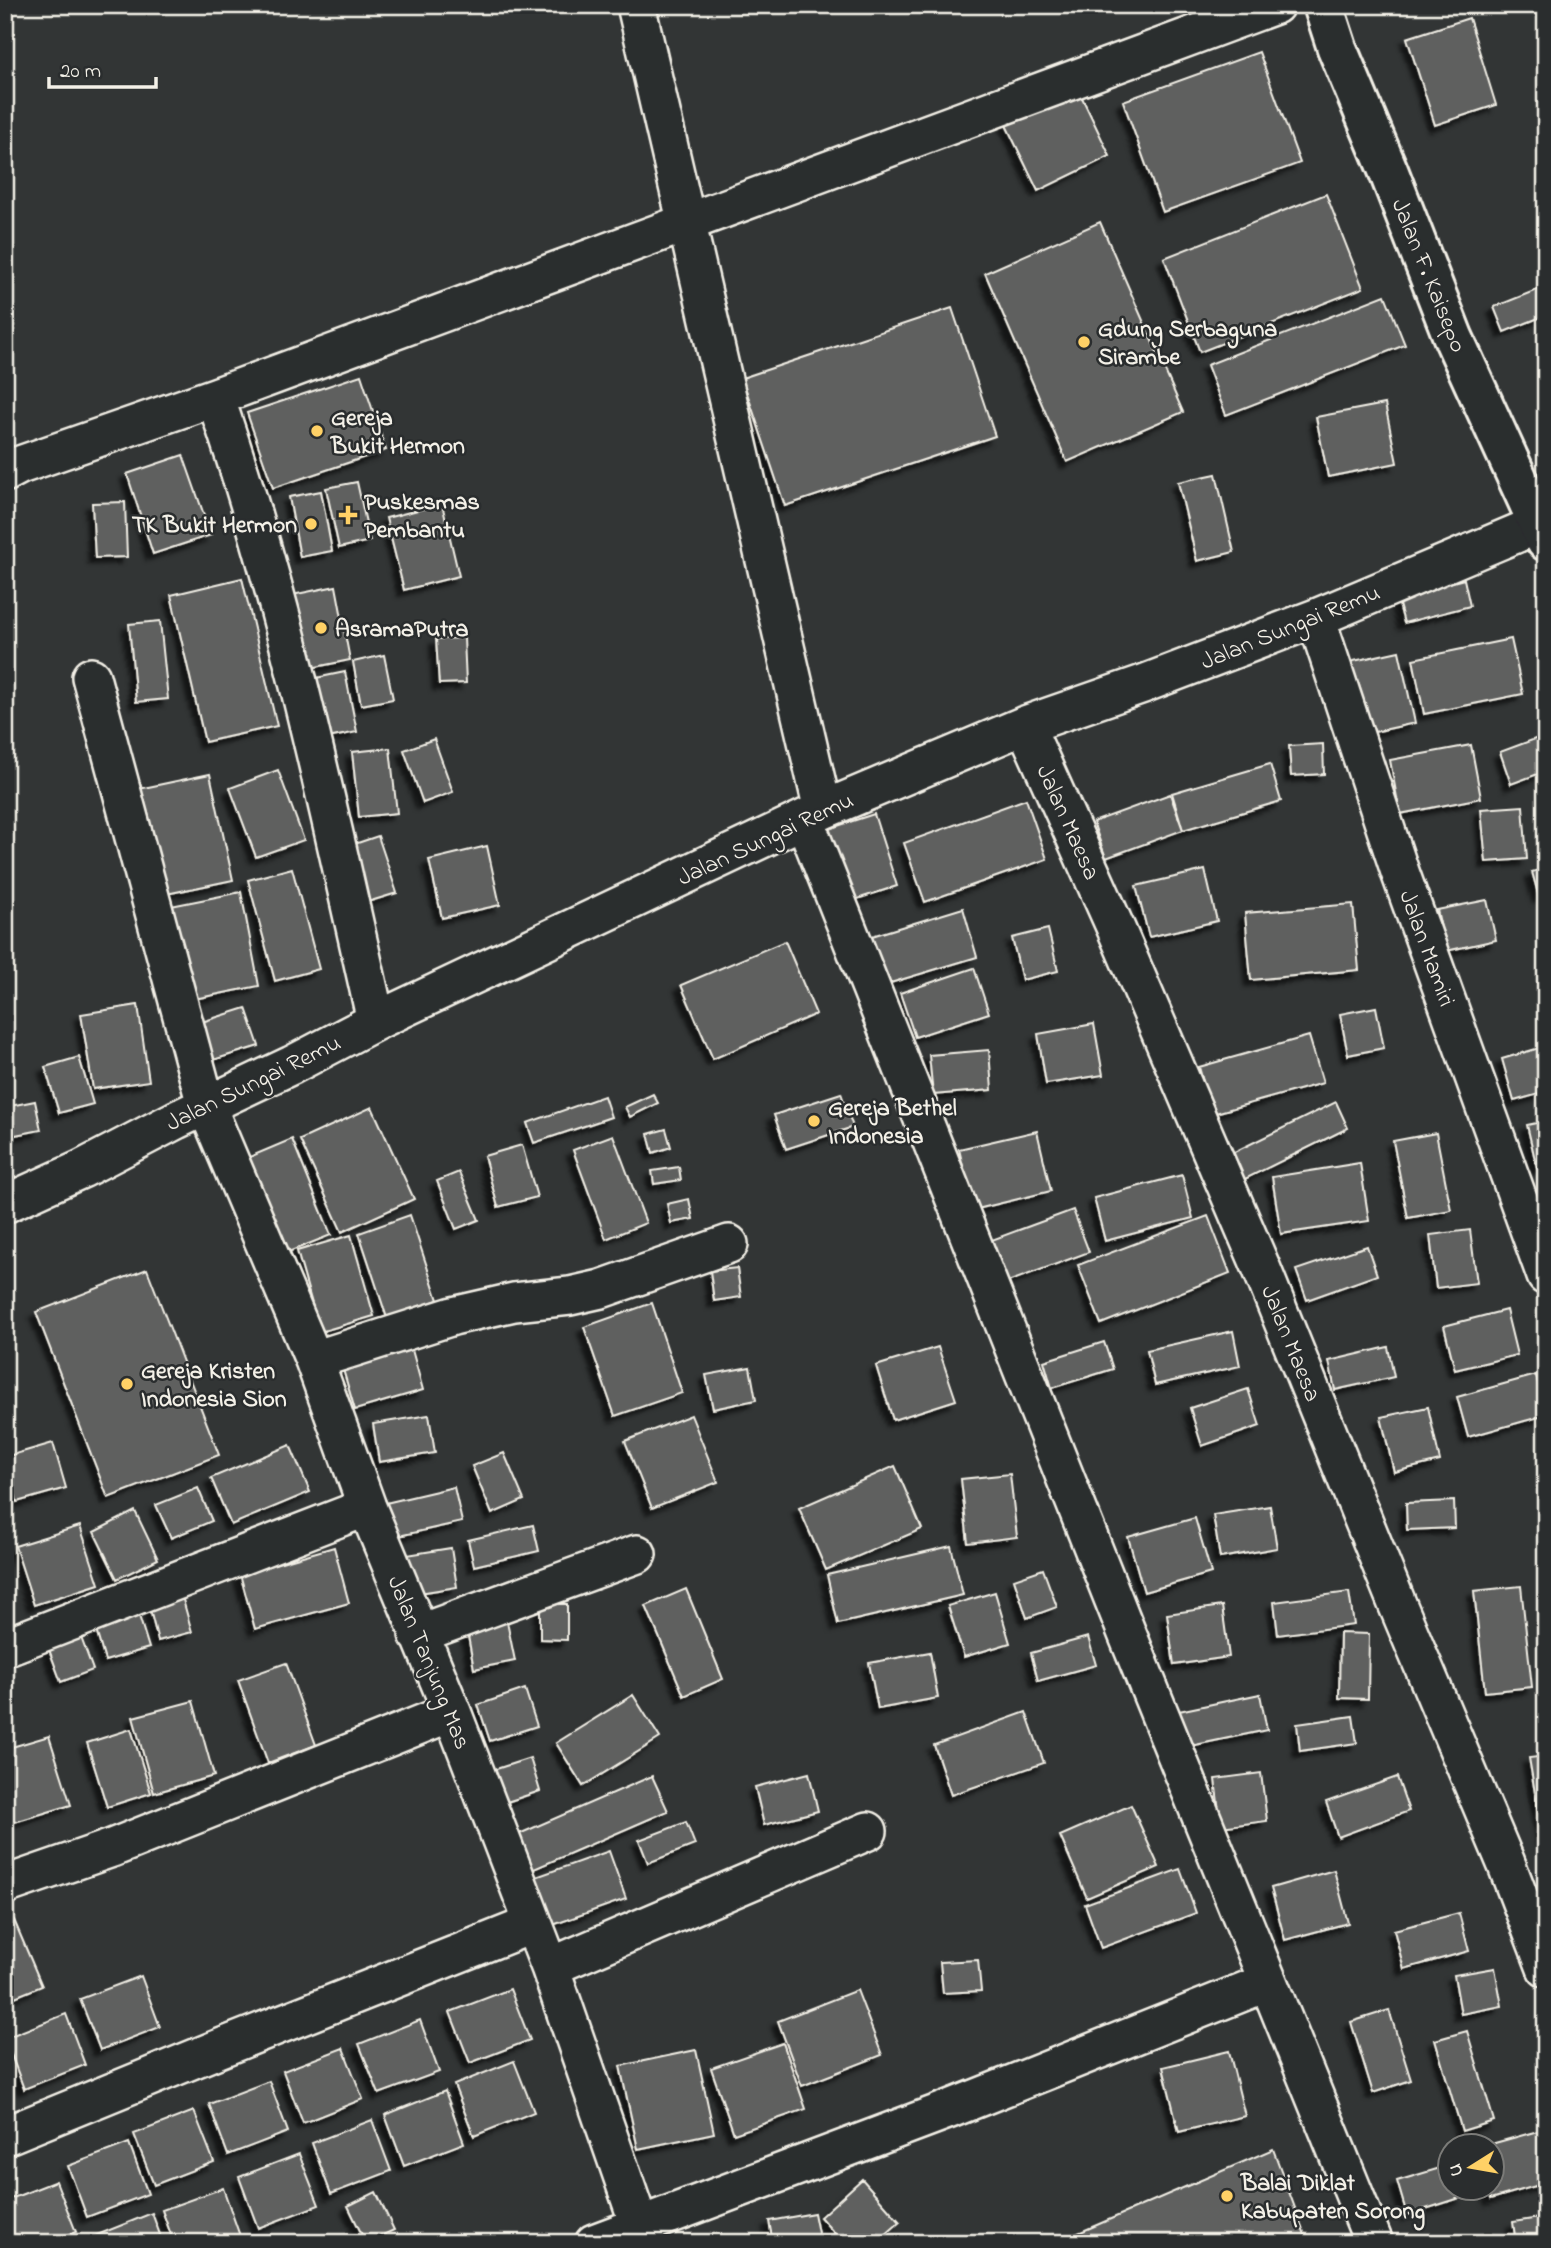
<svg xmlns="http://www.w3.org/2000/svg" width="1551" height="2248" viewBox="0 0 1551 2248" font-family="'Indie Flower',sans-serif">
<defs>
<filter id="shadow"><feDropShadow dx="-6" dy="6" stdDeviation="2" flood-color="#0009"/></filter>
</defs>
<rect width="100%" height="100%" fill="#323535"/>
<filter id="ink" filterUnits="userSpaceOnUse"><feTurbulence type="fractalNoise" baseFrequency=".0143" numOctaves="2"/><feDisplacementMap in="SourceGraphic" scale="14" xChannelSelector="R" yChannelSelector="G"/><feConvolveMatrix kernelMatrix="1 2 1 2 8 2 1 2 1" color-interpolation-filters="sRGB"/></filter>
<g filter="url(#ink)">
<path fill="#5f605f" stroke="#f4f1e8" stroke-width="2" filter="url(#shadow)" d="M 1469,18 L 1496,105 L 1435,125 L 1407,38 Z
M 1259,52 L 1300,163 L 1163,212 L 1123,101 Z
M 1077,87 L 1110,156 L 1038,191 L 1005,123 Z
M 1326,194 L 1363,288 L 1200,352 L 1164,258 Z
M 1100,222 L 1183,412 L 1067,462 L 985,273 Z
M 1539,289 L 1546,306 L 1546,315 L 1504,332 L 1494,307 Z
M 1385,295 L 1405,345 L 1226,415 L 1207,365 Z
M 952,308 L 995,436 L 785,506 L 742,378 Z
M 361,375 L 386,450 L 273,488 L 247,413 Z
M 1385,404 L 1397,463 L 1328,477 L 1316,417 Z
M 183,455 L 211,535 L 153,554 L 127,474 Z
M 1216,474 L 1234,552 L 1197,561 L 1178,482 Z
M 357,482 L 370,541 L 339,548 L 326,488 Z
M 321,491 L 332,551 L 300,557 L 289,497 Z
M 125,502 L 127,557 L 95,558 L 92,503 Z
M 442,504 L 459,576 L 404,590 L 386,518 Z
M 242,578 L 277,726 L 205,742 L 171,595 Z
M 1464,579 L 1470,606 L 1404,623 L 1397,597 Z
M 336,586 L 350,660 L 306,669 L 292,595 Z
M 160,621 L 168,699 L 136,702 L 129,624 Z
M 464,638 L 466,683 L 439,684 L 436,639 Z
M 1511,639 L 1523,694 L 1424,714 L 1413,659 Z
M 1399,651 L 1415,723 L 1365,734 L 1349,662 Z
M 384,655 L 393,699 L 361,705 L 353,662 Z
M 345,672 L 357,732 L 328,738 L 316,678 Z
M 1546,735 L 1546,771 L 1511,784 L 1500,752 Z
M 434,739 L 453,792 L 423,803 L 404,750 Z
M 1323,744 L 1324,774 L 1291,776 L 1289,746 Z
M 1471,745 L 1481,798 L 1400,814 L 1390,760 Z
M 390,748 L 397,813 L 359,817 L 352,752 Z
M 1270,764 L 1281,801 L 1183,830 L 1172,793 Z
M 278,770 L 304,840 L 256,857 L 230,788 Z
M 210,774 L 233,880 L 157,896 L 134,790 Z
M 1170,794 L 1183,830 L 1106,858 L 1093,822 Z
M 1026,799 L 1047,859 L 925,902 L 904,843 Z
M 1523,806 L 1527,859 L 1486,862 L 1481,809 Z
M 874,814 L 897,886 L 848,902 L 825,830 Z
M 378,836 L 397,893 L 361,904 L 343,848 Z
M 487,846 L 500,905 L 442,918 L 429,860 Z
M 292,868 L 319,969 L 275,981 L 248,880 Z
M 1546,868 L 1546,896 L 1539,897 L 1532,872 Z
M 1205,870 L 1217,921 L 1149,937 L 1136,886 Z
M 241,892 L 259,986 L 189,1000 L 171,906 Z
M 1487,900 L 1496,940 L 1446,951 L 1437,910 Z
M 1353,904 L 1359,970 L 1251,980 L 1245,913 Z
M 963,908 L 977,957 L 887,984 L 872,936 Z
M 1048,929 L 1058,971 L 1022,980 L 1012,938 Z
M 785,941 L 816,1014 L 713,1059 L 681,985 Z
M 974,968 L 989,1013 L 915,1037 L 900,993 Z
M 138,1005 L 149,1081 L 93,1089 L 81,1014 Z
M 1376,1007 L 1384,1048 L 1348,1055 L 1340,1014 Z
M 246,1008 L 259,1046 L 200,1064 L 189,1026 Z
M 1094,1024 L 1103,1075 L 1046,1084 L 1038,1034 Z
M 1309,1036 L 1323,1083 L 1212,1114 L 1199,1067 Z
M 1546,1046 L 1546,1092 L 1514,1101 L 1502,1059 Z
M 989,1050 L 992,1090 L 933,1095 L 929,1055 Z
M 79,1057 L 93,1104 L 59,1113 L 45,1067 Z
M 841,1093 L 853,1127 L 786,1149 L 774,1115 Z
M 653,1094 L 658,1103 L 630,1117 L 625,1107 Z
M 604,1096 L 611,1117 L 534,1143 L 527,1123 Z
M 35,1101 L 41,1130 L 5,1137 L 5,1107 Z
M 1336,1102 L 1348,1128 L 1239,1182 L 1226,1156 Z
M 372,1107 L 414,1199 L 342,1232 L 300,1140 Z
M 1546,1121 L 1546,1166 L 1537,1168 L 1527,1125 Z
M 666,1129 L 671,1147 L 653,1153 L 648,1134 Z
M 1037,1131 L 1051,1191 L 973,1210 L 959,1149 Z
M 1436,1133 L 1451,1210 L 1408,1218 L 1393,1141 Z
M 613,1135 L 646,1223 L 606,1239 L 573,1150 Z
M 292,1139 L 331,1235 L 286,1253 L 247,1158 Z
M 522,1145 L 537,1197 L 498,1207 L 484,1156 Z
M 1360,1163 L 1369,1221 L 1281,1234 L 1272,1177 Z
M 679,1167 L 681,1180 L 654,1184 L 652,1171 Z
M 459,1172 L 479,1220 L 456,1229 L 437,1181 Z
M 1182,1175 L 1193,1218 L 1105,1241 L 1094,1198 Z
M 689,1199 L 693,1219 L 671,1223 L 667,1204 Z
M 1073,1210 L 1089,1252 L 1005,1283 L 989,1241 Z
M 410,1215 L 438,1300 L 387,1318 L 359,1233 Z
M 1208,1216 L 1230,1273 L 1101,1324 L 1078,1265 Z
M 1470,1230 L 1477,1283 L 1436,1288 L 1430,1235 Z
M 351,1235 L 374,1316 L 320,1332 L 297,1251 Z
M 1367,1246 L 1377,1275 L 1307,1300 L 1296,1270 Z
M 737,1268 L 741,1297 L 714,1301 L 710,1271 Z
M 147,1269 L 219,1455 L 108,1498 L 36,1312 Z
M 652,1303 L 682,1393 L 615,1416 L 584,1327 Z
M 1506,1310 L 1517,1355 L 1455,1370 L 1444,1326 Z
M 1233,1331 L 1240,1366 L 1155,1385 L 1147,1350 Z
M 1104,1342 L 1113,1369 L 1052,1388 L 1044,1361 Z
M 411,1346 L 423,1390 L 355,1410 L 342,1366 Z
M 938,1347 L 956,1400 L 893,1420 L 876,1366 Z
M 1388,1347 L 1394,1377 L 1335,1390 L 1329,1361 Z
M 750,1367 L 756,1400 L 713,1409 L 706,1375 Z
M 1536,1375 L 1546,1415 L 1468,1437 L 1457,1397 Z
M 1248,1389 L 1260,1426 L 1202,1446 L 1190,1408 Z
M 1428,1407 L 1440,1461 L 1394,1472 L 1381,1417 Z
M 429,1415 L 435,1453 L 379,1462 L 373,1424 Z
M 691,1415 L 718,1482 L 652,1508 L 625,1441 Z
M 53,1443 L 66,1488 L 17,1502 L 5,1457 Z
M 290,1445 L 310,1492 L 231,1525 L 211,1478 Z
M 504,1453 L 524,1500 L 492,1514 L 472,1466 Z
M 895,1466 L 922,1529 L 826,1570 L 799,1508 Z
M 1010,1474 L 1017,1537 L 968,1543 L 961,1479 Z
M 454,1487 L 462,1522 L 385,1539 L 377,1505 Z
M 198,1488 L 212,1521 L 171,1538 L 156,1505 Z
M 1454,1501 L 1455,1528 L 1407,1530 L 1406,1503 Z
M 1270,1506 L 1277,1548 L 1220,1558 L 1213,1515 Z
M 135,1511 L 158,1559 L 117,1579 L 94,1532 Z
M 1195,1518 L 1211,1573 L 1144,1592 L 1128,1537 Z
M 533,1525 L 539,1551 L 474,1566 L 468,1540 Z
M 80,1526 L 99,1584 L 34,1605 L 15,1546 Z
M 951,1546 L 963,1595 L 838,1624 L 827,1575 Z
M 334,1547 L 349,1603 L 255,1629 L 240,1574 Z
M 451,1548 L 457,1587 L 413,1594 L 407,1555 Z
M 1043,1569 L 1057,1607 L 1027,1618 L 1014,1579 Z
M 1521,1586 L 1532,1687 L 1485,1692 L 1474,1591 Z
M 180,1589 L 192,1632 L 158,1641 L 147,1598 Z
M 686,1589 L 723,1679 L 684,1696 L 646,1606 Z
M 995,1592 L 1010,1643 L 964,1657 L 948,1606 Z
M 1349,1592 L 1354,1625 L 1278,1635 L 1274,1602 Z
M 540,1604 L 567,1604 L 567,1640 L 540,1639 Z
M 136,1606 L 149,1648 L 105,1661 L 93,1620 Z
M 1222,1606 L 1229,1657 L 1174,1665 L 1167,1614 Z
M 506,1617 L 515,1661 L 474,1669 L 466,1625 Z
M 79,1632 L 93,1670 L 61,1682 L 47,1644 Z
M 1340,1633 L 1369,1634 L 1368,1699 L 1339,1698 Z
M 1088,1637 L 1096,1665 L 1038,1681 L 1031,1653 Z
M 930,1652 L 938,1698 L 878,1709 L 869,1663 Z
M 286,1663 L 316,1745 L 268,1763 L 238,1680 Z
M 525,1689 L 537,1726 L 490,1741 L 478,1705 Z
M 1260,1694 L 1267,1730 L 1181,1748 L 1174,1712 Z
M 633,1695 L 660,1738 L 583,1786 L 556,1743 Z
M 193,1701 L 214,1776 L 154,1793 L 133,1717 Z
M 1026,1712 L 1044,1763 L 951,1795 L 934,1745 Z
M 1353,1716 L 1357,1743 L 1300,1751 L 1297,1724 Z
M 131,1729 L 151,1793 L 107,1807 L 87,1743 Z
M 49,1736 L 71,1805 L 5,1825 L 5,1749 Z
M 1546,1756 L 1546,1845 L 1544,1845 L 1529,1758 Z
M 530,1758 L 540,1791 L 492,1807 L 481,1774 Z
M 809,1773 L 818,1811 L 764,1825 L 755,1787 Z
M 1261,1773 L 1267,1821 L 1221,1827 L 1215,1779 Z
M 652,1776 L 668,1811 L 518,1876 L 503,1841 Z
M 1397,1777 L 1409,1811 L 1338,1837 L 1326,1802 Z
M 1131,1805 L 1159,1867 L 1087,1898 L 1060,1836 Z
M 686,1822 L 695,1845 L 648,1863 L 639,1840 Z
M 609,1851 L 626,1899 L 550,1926 L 533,1878 Z
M 1180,1869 L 1196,1913 L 1101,1948 L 1085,1904 Z
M 1334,1870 L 1348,1923 L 1285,1940 L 1271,1888 Z
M 1459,1913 L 1469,1951 L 1404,1969 L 1394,1930 Z
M 14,1920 L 42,1986 L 5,2001 L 5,1923 Z
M 978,1960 L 981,1991 L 943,1993 L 940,1962 Z
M 1495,1968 L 1502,2006 L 1461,2014 L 1454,1975 Z
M 141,1976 L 160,2027 L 100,2050 L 80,1999 Z
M 510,1989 L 530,2040 L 470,2063 L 450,2012 Z
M 857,1990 L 882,2055 L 802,2086 L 778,2021 Z
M 1389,2010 L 1411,2080 L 1373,2093 L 1351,2022 Z
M 66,2014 L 85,2065 L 24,2089 L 5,2038 Z
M 420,2020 L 439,2072 L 379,2094 L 359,2044 Z
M 1467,2031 L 1494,2121 L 1462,2131 L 1435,2040 Z
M 783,2043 L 806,2109 L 734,2134 L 711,2068 Z
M 343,2048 L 363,2099 L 303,2123 L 283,2071 Z
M 696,2050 L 714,2133 L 638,2149 L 620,2066 Z
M 1229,2051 L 1245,2116 L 1179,2132 L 1163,2067 Z
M 514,2061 L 534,2112 L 474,2136 L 454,2085 Z
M 269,2081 L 288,2132 L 228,2155 L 209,2104 Z
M 445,2091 L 464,2143 L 404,2166 L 385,2115 Z
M 194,2111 L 214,2162 L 154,2185 L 134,2134 Z
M 372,2120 L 391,2171 L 331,2194 L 312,2143 Z
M 1545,2129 L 1546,2183 L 1491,2199 L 1488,2188 L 1492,2188 L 1492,2146 L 1484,2146 Z
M 129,2143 L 148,2194 L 87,2217 L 68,2166 Z
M 1273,2149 L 1308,2243 L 1055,2243 Z
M 299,2154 L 319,2205 L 258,2228 L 239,2177 Z
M 1450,2165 L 1450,2188 L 1461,2188 L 1463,2197 L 1407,2215 L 1397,2181 Z
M 862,2179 L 900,2222 L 876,2243 L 843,2243 L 820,2217 Z
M 56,2181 L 76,2232 L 49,2243 L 11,2243 L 5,2228 L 5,2201 Z
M 223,2188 L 241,2239 L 232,2243 L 174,2243 L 162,2210 Z
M 376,2192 L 394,2230 L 366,2243 L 348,2206 Z
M 152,2213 L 163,2243 L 94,2243 L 92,2237 Z
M 814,2213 L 820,2243 L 773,2243 L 769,2221 Z
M 1546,2217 L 1546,2243 L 1516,2243 L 1513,2222 Z"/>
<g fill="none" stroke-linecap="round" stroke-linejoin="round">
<defs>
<path id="street" d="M 636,5 L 823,810
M 215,397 C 285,600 329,812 376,1021
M 5,473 L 20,465 L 215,397 L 1275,5
M 1316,618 L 1400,872 L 1546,1276
M 91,677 L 206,1105 L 314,1360 L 367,1507 L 452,1712 L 550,1967 L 639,2224
M 1025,725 L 1117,931 L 1261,1267 L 1398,1606 L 1506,1863 L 1546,1968
M 804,819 L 1128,1636 L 1374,2243
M 5,1204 L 82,1169 L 176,1120 L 292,1065 L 376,1021 L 823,810 L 1025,725 L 1143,684 L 1316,618 L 1546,521
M 314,1360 L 453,1316 L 514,1302 L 570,1296 L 601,1289 L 729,1244
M 418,1634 L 637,1554
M 5,1647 L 367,1507
M 5,1885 L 112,1848 L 452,1712
M 550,1967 L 868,1831
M 5,2136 L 218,2049 L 533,1924
M 594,2243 L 950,2109 L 1268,1982"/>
<path id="secondary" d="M 1323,5 L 1337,48 L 1388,170 L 1453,337 L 1546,541"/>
</defs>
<use href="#street" stroke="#f4f1e8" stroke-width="42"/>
<use href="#secondary" stroke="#f4f1e8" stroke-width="44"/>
<use href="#street" stroke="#2a2d2e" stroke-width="37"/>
<use href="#secondary" stroke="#2a2d2e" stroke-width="38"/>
</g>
</g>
<g fill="#ffd166" stroke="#2a2d2e" stroke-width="2.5">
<circle cx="1084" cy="342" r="7"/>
<circle cx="317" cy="431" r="7"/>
<path d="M344.5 504.5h7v7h7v7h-7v7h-7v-7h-7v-7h7z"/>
<circle cx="311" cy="524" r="7"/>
<circle cx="321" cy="628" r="7"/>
<circle cx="814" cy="1121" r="7"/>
<circle cx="127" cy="1384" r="7"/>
<circle cx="1227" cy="2196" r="7"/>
</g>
<g text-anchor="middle" stroke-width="5" stroke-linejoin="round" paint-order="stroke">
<g font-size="24" fill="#f4f1e8" stroke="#2a2d2e">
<text transform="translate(1430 275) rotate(68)" y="8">Jalan F. Kaisepo</text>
<text transform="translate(1290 626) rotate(-22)" y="8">Jalan Sungai Remu</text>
<text transform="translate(1069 822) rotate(66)" y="8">Jalan Maesa</text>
<text transform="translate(765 838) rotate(-25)" y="8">Jalan Sungai Remu</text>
<text transform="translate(1428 948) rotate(70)" y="8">Jalan Mamiri</text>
<text transform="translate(253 1082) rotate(-26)" y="8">Jalan Sungai Remu</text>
<text transform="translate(1292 1343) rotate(68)" y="8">Jalan Maesa</text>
<text transform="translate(430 1662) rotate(68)" y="8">Jalan Tanjung Mas</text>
</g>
<g font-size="24" font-weight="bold" fill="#f4f1e8" stroke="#2a2d2e" text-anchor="start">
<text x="1098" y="336">Gdung Serbaguna<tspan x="1098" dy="28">Sirambe</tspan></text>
<text x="331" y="425">Gereja<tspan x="331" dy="28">Bukit Hermon</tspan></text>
<text x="364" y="509">Puskesmas<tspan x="364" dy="28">Pembantu</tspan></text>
<text x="297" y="532" text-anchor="end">TK Bukit Hermon</text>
<text x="335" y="636">AsramaPutra</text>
<text x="828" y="1115">Gereja Bethel<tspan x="828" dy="28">Indonesia</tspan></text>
<text x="141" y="1378">Gereja Kristen<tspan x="141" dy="28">Indonesia Sion</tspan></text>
<text x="1241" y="2190">Balai Diklat<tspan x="1241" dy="28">Kabupaten Sorong</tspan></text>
</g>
</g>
<rect width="1551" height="2248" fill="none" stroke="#2a2d2e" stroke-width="28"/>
<rect x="14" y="14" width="1523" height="2220" fill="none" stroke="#f4f1e8" stroke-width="2.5" filter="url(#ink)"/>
<g transform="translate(1471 2167) rotate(259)"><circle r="33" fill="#2a2d2e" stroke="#7b7b78" stroke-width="2"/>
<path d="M0-5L12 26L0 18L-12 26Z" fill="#ffd166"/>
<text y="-10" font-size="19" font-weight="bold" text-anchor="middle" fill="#f4f1e8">U</text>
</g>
<path d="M49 77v10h107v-10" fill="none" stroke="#f4f1e8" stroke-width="3.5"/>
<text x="60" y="77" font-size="21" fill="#f4f1e8" stroke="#2a2d2e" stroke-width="5" paint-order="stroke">20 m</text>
</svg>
